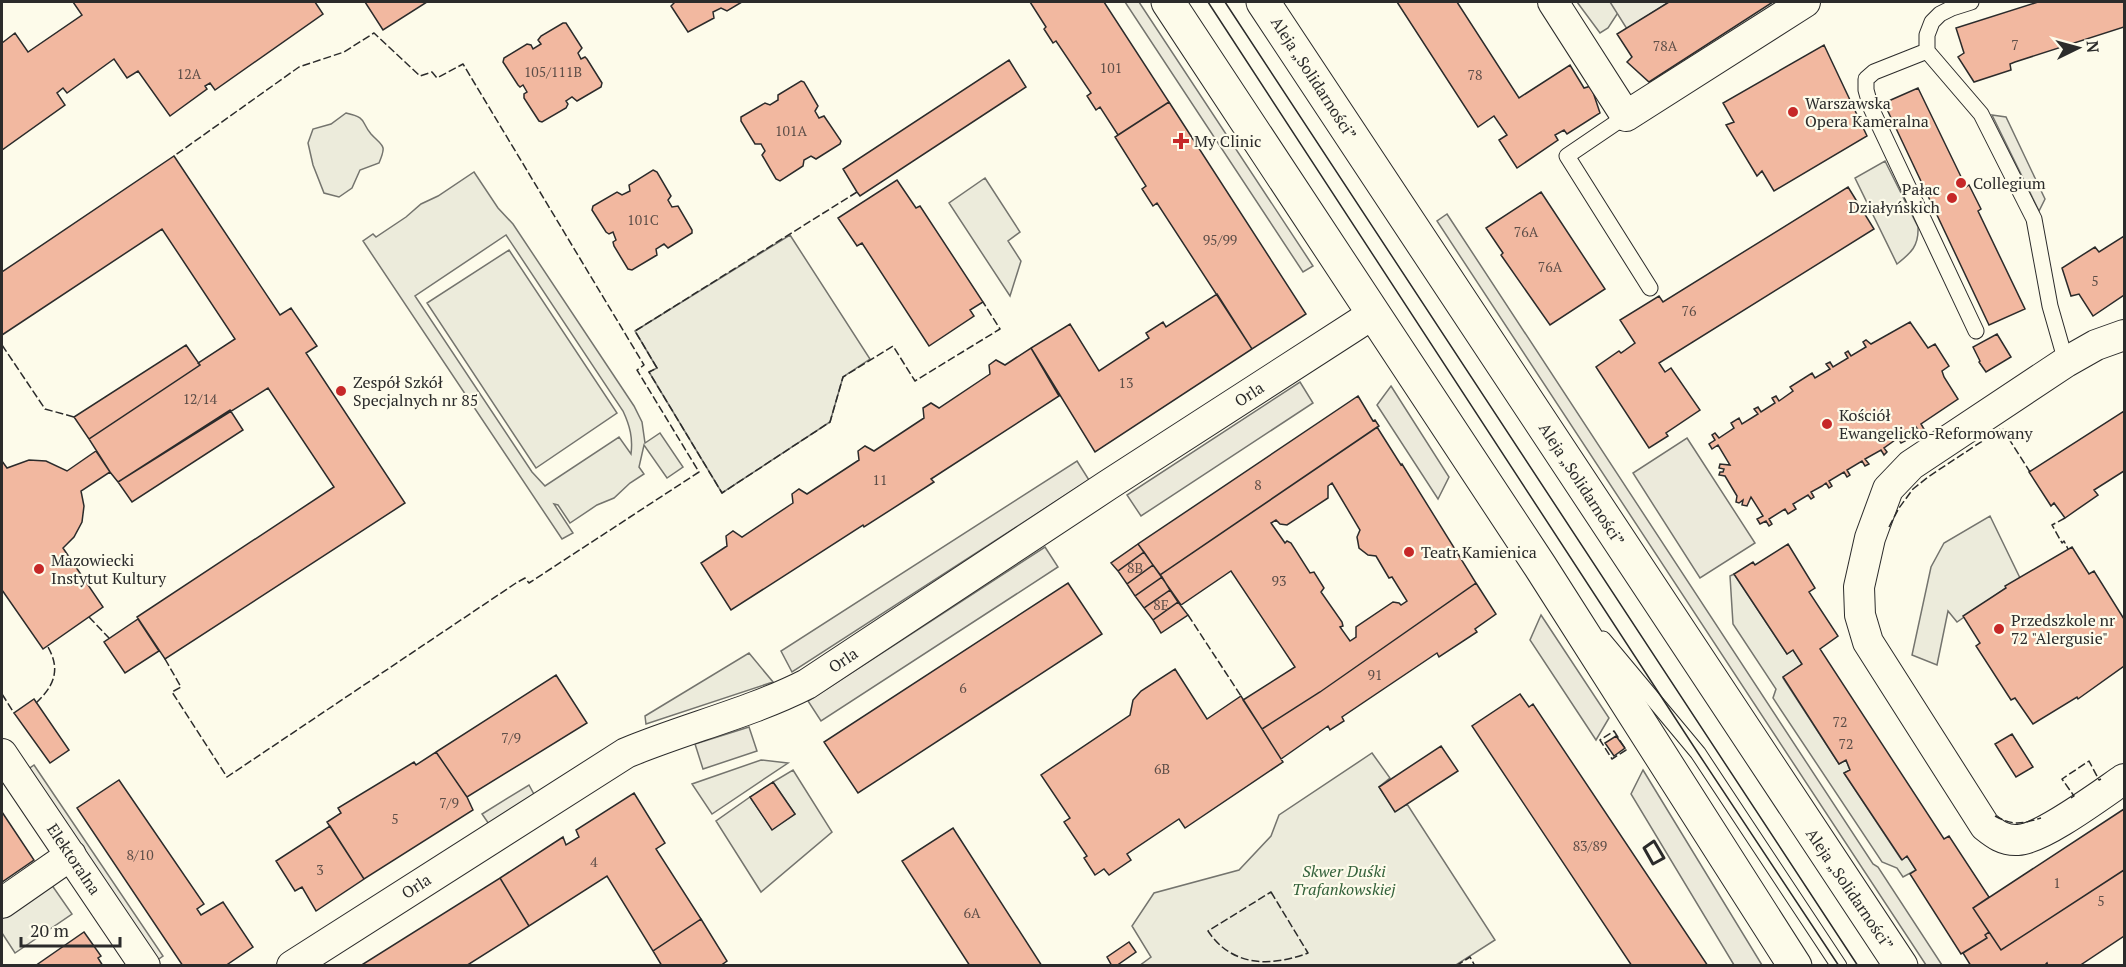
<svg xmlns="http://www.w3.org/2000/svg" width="2126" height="967" viewBox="0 0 2126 967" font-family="'PT Serif',serif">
<rect width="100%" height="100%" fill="#fdfbea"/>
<path fill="#ecebdb" stroke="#74746e" stroke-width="1.5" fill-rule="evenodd" d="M 1577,2 L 1625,2 L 1608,28 L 1600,33 Z
M 346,113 C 368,118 360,121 371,134 C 383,147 387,144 379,163 L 360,170 L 352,188 L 339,197 L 324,193 L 313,165 L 308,143 L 313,129 L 331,124 Z
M 1885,161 L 1918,227 C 1919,246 1911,253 1897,264 L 1855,178 Z
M 474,172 L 498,208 L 513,224 L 634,406 L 642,422 L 645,443 L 660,433 L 683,467 L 667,478 L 644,445 L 639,467 L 644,474 L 630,483 L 614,498 L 597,505 L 570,523 L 558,505 L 554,504 L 573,533 L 562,539 L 363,241 L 373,234 L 376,237 L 406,217 L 421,204 L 438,196 ZM 506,235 L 623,411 C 630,426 633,438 631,454 L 619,437 L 545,486 L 532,472 L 415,296 Z
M 985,178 L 1020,232 L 1008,241 L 1021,261 L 1010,296 L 949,203 Z
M 790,235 L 870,359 L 843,377 L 830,422 L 722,493 L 649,372 L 657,368 L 635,331 Z
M 509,250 L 617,413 L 536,468 L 427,303 Z
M 1990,516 L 2020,578 L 1957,622 L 1948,611 L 1937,665 L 1912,655 L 1931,567 L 1944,543 Z
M 1734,574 L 1787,654 L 1793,650 L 1802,664 L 1783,678 L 1839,764 L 1846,760 L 1850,770 L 1844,773 L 1901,859 L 1907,856 L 1916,870 L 1903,877 L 1897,868 L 1882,862 L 1773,698 L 1776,689 L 1733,624 L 1730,576 Z
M 749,653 L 773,682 L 646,724 L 645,716 Z
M 1372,753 L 1390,778 L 1379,787 L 1395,811 L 1407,804 L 1495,940 L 1456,965 L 1139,966 L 1151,957 L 1132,926 L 1154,893 L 1239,870 L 1271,836 L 1279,815 Z
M 761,760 L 788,763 L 712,814 L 692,784 Z
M 793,770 L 832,832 L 761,892 L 716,821 L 750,797 L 772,829 L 795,814 L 773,782 Z
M 49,881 L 72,914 L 15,953 L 2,933 L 2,914 Z"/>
<path fill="#eceadb" stroke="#74746e" stroke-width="1.5" d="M 1125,2 L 1139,2 L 1313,266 L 1303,272 Z
M 1610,2 L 1669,2 L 1627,29 Z
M 1992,115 L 2006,117 L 2045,199 L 2039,211 Z
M 1447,214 L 1873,864 L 1878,867 L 1942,965 L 1926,965 L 1437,221 Z
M 1300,382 L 1313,403 L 1141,516 L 1127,495 Z
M 1391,386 L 1449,477 L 1438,499 L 1377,405 Z
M 1687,438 L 1755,543 L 1700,578 L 1633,473 Z
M 1077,461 L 1089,480 L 792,672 L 781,651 Z
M 1045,547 L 1058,567 L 821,721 L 808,701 Z
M 1541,615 L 1609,718 L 1596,740 L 1530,640 Z
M 749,727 L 757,751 L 703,769 L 695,744 Z
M 34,765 L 163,956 L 156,961 L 27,770 Z
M 1643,770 L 1762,965 L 1734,965 L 1631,794 Z
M 529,785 L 536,798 L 491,827 L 482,814 Z"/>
<path fill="#f2b8a0" stroke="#2b2b2b" stroke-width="1.5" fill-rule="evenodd" d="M 73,2 L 315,2 L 323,14 L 215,90 L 210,83 L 205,86 L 207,89 L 170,116 L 138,71 L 127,78 L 114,59 L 67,93 L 63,88 L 57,93 L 65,105 L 2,150 L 2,43 L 15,33 L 28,52 L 82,15 Z
M 365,2 L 427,2 L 383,30 Z
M 675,2 L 742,2 L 727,11 L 721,8 L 713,12 L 714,18 L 688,32 L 671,6 Z
M 1030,2 L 1104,2 L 1169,102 L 1118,135 L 1100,107 L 1096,110 L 1087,96 L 1091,93 L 1056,41 L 1053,43 L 1044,29 L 1046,27 Z
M 1397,2 L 1457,2 L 1519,98 L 1570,65 L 1584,88 L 1591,86 L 1600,113 L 1567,134 L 1564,130 L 1555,135 L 1558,140 L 1517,168 L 1499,140 L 1507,135 L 1494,116 L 1478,127 Z
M 1669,2 L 1773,2 L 1649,82 L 1627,62 L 1632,57 L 1617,34 Z
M 2038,2 L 2124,2 L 2124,27 L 2015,62 L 2010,64 L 2011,70 L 1974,82 L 1958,57 L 1964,53 L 1956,28 Z
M 563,23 L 566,23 L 582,48 L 578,53 L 581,59 L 585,57 L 587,59 L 602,83 L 601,87 L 577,101 L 572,97 L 566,101 L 568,104 L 566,108 L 542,122 L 539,121 L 524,98 L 524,94 L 527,92 L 523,85 L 520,87 L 518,85 L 503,62 L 504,58 L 527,44 L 531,45 L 533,49 L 541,44 L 538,40 L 541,36 Z
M 1824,45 L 1867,136 L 1774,191 L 1762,171 L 1757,176 L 1726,125 L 1734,122 L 1723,103 Z
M 1009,60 L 1026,87 L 860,196 L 857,192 L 843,169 Z
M 801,81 L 804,82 L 818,106 L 815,111 L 819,118 L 824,116 L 841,141 L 840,144 L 816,159 L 811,156 L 804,160 L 803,166 L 780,181 L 776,179 L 762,155 L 765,151 L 761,144 L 755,144 L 741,121 L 741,117 L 765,103 L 770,105 L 778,100 L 778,95 Z
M 1918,88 L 1966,187 L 1969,185 L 1981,209 L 1978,211 L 2025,309 L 1989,325 L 1884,103 Z
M 1169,102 L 1306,314 L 1252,349 L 1157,203 L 1153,206 L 1142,189 L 1146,186 L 1115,137 Z
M 174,156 L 280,315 L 291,308 L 317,346 L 306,353 L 405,503 L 165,659 L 137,617 L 334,487 L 268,388 L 118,482 L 110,472 L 89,439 L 200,365 L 198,363 L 235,339 L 162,229 L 2,335 L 2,272 Z
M 653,170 L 657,172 L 671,196 L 668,200 L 672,207 L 678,206 L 692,230 L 692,233 L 668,248 L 664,244 L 656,249 L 657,255 L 632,270 L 628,269 L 614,246 L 613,242 L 616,240 L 613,232 L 609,234 L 606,232 L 592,210 L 593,206 L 617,192 L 622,195 L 630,191 L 629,185 Z
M 897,180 L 916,208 L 920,206 L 983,302 L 970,310 L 974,316 L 929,346 L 862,243 L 857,246 L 838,218 Z
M 1848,187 L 1874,229 L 1659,363 L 1665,372 L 1671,368 L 1700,410 L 1666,433 L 1668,436 L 1649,448 L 1596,367 L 1619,351 L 1621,353 L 1635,343 L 1620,320 L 1659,296 L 1663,302 Z
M 1541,192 L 1605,289 L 1550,325 L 1501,255 L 1503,253 L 1486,228 Z
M 2124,236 L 2124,295 L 2093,316 L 2079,294 L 2071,296 L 2062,268 L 2095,247 L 2099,252 Z
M 1217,294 L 1252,349 L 1095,452 L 1031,348 L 1070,324 L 1099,371 L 1149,338 L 1146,333 L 1163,322 L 1166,327 Z
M 1910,322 L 1928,348 L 1935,344 L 1949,366 L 1942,371 L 1944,377 L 1958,399 L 1921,424 L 1924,429 L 1920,432 L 1916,427 L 1902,437 L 1905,441 L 1901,443 L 1898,438 L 1884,448 L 1887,452 L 1884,455 L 1881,450 L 1865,459 L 1869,464 L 1865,466 L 1862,461 L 1847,470 L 1850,475 L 1847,477 L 1844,472 L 1829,481 L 1832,486 L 1829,488 L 1826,483 L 1822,486 L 1811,492 L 1814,497 L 1811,499 L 1808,495 L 1793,504 L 1796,509 L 1788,514 L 1785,509 L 1769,519 L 1772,524 L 1769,526 L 1766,521 L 1760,524 L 1757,519 L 1763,516 L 1751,497 L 1747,506 L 1742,505 L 1743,500 L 1739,503 L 1736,502 L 1737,496 L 1725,476 L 1719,475 L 1720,472 L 1723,472 L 1724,469 L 1719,468 L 1720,464 L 1730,465 L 1718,445 L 1712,449 L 1709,444 L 1715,440 L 1712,435 L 1715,433 L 1719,438 L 1734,428 L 1731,423 L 1739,418 L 1742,424 L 1758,414 L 1754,409 L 1758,407 L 1761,412 L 1775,403 L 1772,398 L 1776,396 L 1779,401 L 1793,391 L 1790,387 L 1812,373 L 1815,378 L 1830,369 L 1826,364 L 1830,362 L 1833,367 L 1848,358 L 1845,353 L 1848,351 L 1851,356 L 1866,347 L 1863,342 L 1866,340 L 1871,344 Z
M 1997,334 L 2011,357 L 1986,372 L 1979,362 L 1980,361 L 1973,347 Z
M 186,345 L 200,365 L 89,439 L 74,417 Z
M 1031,348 L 1059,396 L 931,479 L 934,482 L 864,527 L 863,525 L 731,610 L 701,563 L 727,546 L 726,536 L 733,531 L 742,537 L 793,503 L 792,494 L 799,489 L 807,494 L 859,460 L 858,451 L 865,446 L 874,451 L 924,418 L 923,408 L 931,403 L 939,408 L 990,374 L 989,365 L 996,360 L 1005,365 Z
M 1358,396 L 1373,421 L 1375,420 L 1379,426 L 1160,575 L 1138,544 Z
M 230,410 L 243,430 L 132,502 L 118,482 Z
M 2124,411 L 2124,471 L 2094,490 L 2098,495 L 2065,518 L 2054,503 L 2051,506 L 2029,472 Z
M 1377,427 L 1401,465 L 1402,464 L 1476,583 L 1320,692 L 1262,729 L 1243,700 L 1295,667 L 1231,571 L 1181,605 L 1160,575 ZM 1332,483 L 1360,530 L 1357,537 L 1359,548 L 1368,555 L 1376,556 L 1389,578 L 1392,577 L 1407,601 L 1401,605 L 1399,603 L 1393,602 L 1356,627 L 1356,637 L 1350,641 L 1340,627 L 1343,626 L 1342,622 L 1321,592 L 1324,588 L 1314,572 L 1310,573 L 1291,543 L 1287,541 L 1285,543 L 1271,523 L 1276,520 L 1280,524 L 1287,525 L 1328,498 L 1328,486 Z
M 96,451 L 110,472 L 81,491 L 84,506 L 82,522 L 74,537 L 63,548 L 103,607 L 43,649 L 2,590 L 2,461 L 7,468 L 29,460 L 46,461 L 67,471 Z
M 1138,544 L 1144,552 L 1118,571 L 1111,563 Z
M 1788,544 L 1815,588 L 1809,592 L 1838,636 L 1820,649 L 1944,839 L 1949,836 L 1989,897 L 1973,908 L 1989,932 L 1985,935 L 1987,938 L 1961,954 L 1910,874 L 1916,870 L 1907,856 L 1902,860 L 1844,773 L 1850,770 L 1846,760 L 1839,764 L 1783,677 L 1802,664 L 1793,650 L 1787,654 L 1734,574 L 1753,562 L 1755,565 Z
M 2072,547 L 2089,574 L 2094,571 L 2124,619 L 2124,666 L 2078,699 L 2077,697 L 2033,724 L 2015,698 L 2011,700 L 1976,646 L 1980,643 L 1963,616 L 2006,588 L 2005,586 Z
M 1144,552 L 1153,565 L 1127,584 L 1118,571 Z
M 1153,565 L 1162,577 L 1135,596 L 1127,584 Z
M 1162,577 L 1170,590 L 1144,608 L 1135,596 Z
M 1068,583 L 1102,634 L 858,793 L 824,742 Z
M 1476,583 L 1496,614 L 1475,629 L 1477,632 L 1439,657 L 1437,653 L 1342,717 L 1344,721 L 1330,730 L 1328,726 L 1281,759 L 1262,729 L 1320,692 Z
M 1170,590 L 1178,602 L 1153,620 L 1144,608 Z
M 1178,602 L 1188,615 L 1161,633 L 1153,620 Z
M 138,619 L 159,651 L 125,673 L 104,642 Z
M 1175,669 L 1207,719 L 1241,696 L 1283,762 L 1185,828 L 1179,819 L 1127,854 L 1131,860 L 1109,875 L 1104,869 L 1095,875 L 1084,858 L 1087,856 L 1064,822 L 1070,818 L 1041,775 L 1130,715 L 1133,700 L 1141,691 Z
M 556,675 L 587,723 L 467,797 L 436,752 Z
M 1520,694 L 1529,707 L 1533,704 L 1708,966 L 1632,966 L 1472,726 Z
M 34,699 L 69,750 L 50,763 L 14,713 Z
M 2012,734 L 2033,767 L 2016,777 L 1995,744 Z
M 1616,736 L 1625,748 L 1614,756 L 1605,743 Z
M 1441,746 L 1458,771 L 1395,812 L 1379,787 Z
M 436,752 L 467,797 L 473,810 L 364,879 L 327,822 L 341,813 L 338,808 L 414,762 L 416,765 Z
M 119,780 L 204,904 L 197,909 L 201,915 L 223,902 L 253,947 L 225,966 L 183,966 L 77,808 Z
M 773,782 L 795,814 L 772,830 L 750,797 Z
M 634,793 L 665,843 L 656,849 L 701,919 L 653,951 L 607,876 L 529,926 L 500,878 L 563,837 L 566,845 L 579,837 L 576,830 Z
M 2124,809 L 2124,870 L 2001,950 L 1973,908 Z
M 2,812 L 34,860 L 2,882 Z
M 330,826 L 364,879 L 316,911 L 302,887 L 295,891 L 276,861 Z
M 953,828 L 1042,966 L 970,966 L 902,861 Z
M 2124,870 L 2124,936 L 2079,966 L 2048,966 L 2047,963 L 2044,966 L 1971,966 L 1963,953 L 1987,938 L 1985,935 L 1989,932 L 2001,950 Z
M 500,878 L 529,926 L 466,966 L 360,966 Z
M 701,919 L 727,961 L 720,966 L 662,966 L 653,951 Z
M 84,932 L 101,956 L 98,958 L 103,966 L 35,966 Z
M 1129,942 L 1136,952 L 1116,966 L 1112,966 L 1107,957 Z"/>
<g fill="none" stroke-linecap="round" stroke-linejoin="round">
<defs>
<path id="service" d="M 1971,2 L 1952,8 L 1940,14 L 1932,22 L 1927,35 L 1927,51 L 1981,114 L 2034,219 L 2050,306 L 2066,362
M 1927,51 L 1874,72 L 1866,79 L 1866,90 L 1871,108 L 1976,331
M 1626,116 L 1567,156 L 1650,288
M 1603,639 L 1698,753 L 1839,966"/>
<path id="minor" d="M 1553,2 L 1626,116 L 1805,2
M 2124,335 L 2096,345 L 2066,362 L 1911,465 L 1888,489 L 1870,538 L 1859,587 L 1860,615 L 1868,642 L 1985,826 C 1995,834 2004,841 2018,840 C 2042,839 2102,794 2124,779
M 2,754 L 145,966
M 2,903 L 71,855
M 292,966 L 626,753 C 686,728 750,713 807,684 L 1108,485 L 1373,314"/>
<path id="secondary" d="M 1168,2 L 1540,566 L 1795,966
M 1263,2 L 1901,966"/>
</defs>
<use href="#service" stroke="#2b2b2b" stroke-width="17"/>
<use href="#minor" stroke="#2b2b2b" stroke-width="32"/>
<use href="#secondary" stroke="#2b2b2b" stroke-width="35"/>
<use href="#service" stroke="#fdfbea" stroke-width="15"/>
<use href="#minor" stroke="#fdfbea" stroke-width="30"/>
<use href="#secondary" stroke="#fdfbea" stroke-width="33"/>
<path stroke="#2b2b2b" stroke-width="1.5" d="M 1208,2 L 1698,753 L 1839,966
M 1225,2 L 1858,966"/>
<path stroke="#2b2b2b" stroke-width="1.5" stroke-dasharray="8 3" stroke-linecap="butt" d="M 857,192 L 635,331 L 657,368 L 649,372 L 722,493 L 830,422 L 843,377 L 893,346 L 915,381 L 1000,329 L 983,302
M 2,345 L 45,409 L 74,417
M 2065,518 L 2052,525 L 2062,543 L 2064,541 L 2068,549
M 1889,527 L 1899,508 L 1913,489 L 1928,477 L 2002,428 L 2030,472
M 1188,615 L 1241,696
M 89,617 L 109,638
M 165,659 L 181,687 L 172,692 L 227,777 L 516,583 L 525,578 L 529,583 L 699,472 L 637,370 L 644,365 L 463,64 L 437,78 L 432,72 L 420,76 L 374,33 L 344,52 L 299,67 L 174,156
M 2,694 L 14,713
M 36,703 C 54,686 61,670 48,647
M 1614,731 L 1626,750 L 1612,759 L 1600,740 Z
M 2071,798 L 2074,796 L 2062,779 L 2089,761 L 2099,780 L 2101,779
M 1995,816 C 2014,826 2021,824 2041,818
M 1271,892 L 1308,953 C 1271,967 1232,967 1208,931 Z
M 1456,966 L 1470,957 L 1475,966"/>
<path stroke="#2b2b2b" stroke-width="3" d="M 1654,841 L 1664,858 L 1653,864 L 1644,848 Z"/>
</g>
<g fill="#c62828" stroke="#fdfbea" stroke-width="2">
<circle cx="1793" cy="112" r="6"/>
<path d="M1178 132h6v6h6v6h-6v6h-6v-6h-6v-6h6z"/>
<circle cx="1961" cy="183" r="6"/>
<circle cx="1952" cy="198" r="6"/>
<circle cx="341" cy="391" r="6"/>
<circle cx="1827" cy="424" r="6"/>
<circle cx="1409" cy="552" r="6"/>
<circle cx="39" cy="569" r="6"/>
<circle cx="1999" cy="629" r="6"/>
</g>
<g text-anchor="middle" stroke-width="4.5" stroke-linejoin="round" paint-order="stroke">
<g font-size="14" fill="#5d4e48">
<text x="2015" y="50">7</text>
<text x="1665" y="51">78A</text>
<text x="1111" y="73">101</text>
<text x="553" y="77">105/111B</text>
<text x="189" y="79">12A</text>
<text x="1475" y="80">78</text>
<text x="791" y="136">101A</text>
<text x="643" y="225">101C</text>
<text x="1526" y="237">76A</text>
<text x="1220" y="245">95/99</text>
<text x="1550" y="272">76A</text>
<text x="2095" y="286">5</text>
<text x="1689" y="316">76</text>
<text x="1126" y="388">13</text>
<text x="200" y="404">12/14</text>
<text x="880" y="485">11</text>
<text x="1258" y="490">8</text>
<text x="1135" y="573">8B</text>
<text x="1279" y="586">93</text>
<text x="1161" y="610">8E</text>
<text x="1375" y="680">91</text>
<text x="963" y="693">6</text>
<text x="1840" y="727">72</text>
<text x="511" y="743">7/9</text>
<text x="1846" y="749">72</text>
<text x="1162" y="774">6B</text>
<text x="449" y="808">7/9</text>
<text x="395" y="824">5</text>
<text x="1590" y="851">83/89</text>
<text x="140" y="860">8/10</text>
<text x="594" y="867">4</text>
<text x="320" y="875">3</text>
<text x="2057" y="888">1</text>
<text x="2101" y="906">5</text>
<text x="972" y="918">6A</text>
</g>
<g font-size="16" fill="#2b2b2b" stroke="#fdfbea">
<text transform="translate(1314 78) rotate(57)" y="6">Aleja „Solidarności”</text>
<text transform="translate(1249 394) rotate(-33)" y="6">Orla</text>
<text transform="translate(1582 484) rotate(57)" y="6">Aleja „Solidarności”</text>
<text transform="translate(843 660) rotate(-34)" y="6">Orla</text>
<text transform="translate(74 859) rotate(56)" y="6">Elektoralna</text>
<text transform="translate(416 886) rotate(-33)" y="6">Orla</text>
<text transform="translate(1850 889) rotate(56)" y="6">Aleja „Solidarności”</text>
</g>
<g font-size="16" fill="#2b2b2b" stroke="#fdfbea" text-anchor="start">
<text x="1805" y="109">Warszawska<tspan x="1805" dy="18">Opera Kameralna</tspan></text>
<text x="1194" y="147">My Clinic</text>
<text x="1973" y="189">Collegium</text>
<text x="1940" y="195" text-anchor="end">Pałac<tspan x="1940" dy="18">Działyńskich</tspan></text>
<text x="353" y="388">Zespół Szkół<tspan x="353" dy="18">Specjalnych nr 85</tspan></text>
<text x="1839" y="421">Kościół<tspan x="1839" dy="18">Ewangelicko-Reformowany</tspan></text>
<text x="1421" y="558">Teatr Kamienica</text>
<text x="51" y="566">Mazowiecki<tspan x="51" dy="18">Instytut Kultury</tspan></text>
<text x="2011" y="626">Przedszkole nr<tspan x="2011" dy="18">72 "Alergusie"</tspan></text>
</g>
<g font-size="16" font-style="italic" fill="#34623c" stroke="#fdfbea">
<text x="1344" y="877">Skwer Duśki<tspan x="1344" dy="18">Trafankowskiej</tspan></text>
</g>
</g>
<rect width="2126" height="967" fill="none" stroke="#2b2b2b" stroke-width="6"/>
<g transform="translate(2078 48) rotate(85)" stroke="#fdfbea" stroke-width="4.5" paint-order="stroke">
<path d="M0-4.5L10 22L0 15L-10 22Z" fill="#2b2b2b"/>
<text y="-9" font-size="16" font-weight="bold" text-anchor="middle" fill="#2b2b2b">N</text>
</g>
<path d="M21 937v9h99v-9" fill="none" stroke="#2b2b2b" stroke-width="3"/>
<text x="30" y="937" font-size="18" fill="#2b2b2b" stroke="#fdfbea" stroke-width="4.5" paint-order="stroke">20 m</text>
</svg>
